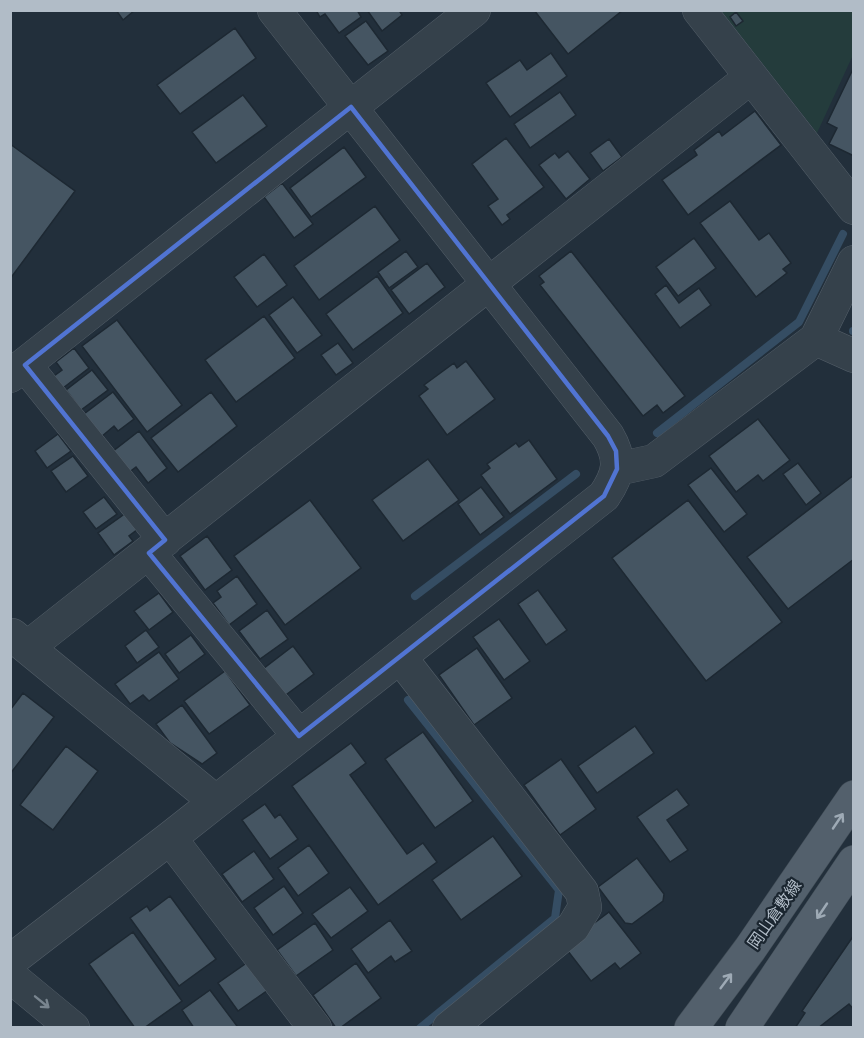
<svg xmlns="http://www.w3.org/2000/svg" width="864" height="1038" viewBox="0 0 864 1038" font-family="'Golos Text','Noto Sans JP',sans-serif">
<rect width="100%" height="100%" fill="#222f3b"/>
<path fill="#243c3c" d="M 723,10 L 853,11 L 853,55 L 817,133 L 722,12 Z"/>
<g fill="none" stroke-linecap="round" stroke-linejoin="round">
<path stroke="#354d63" stroke-width="8" d="M 853,331 L 854,331
M 657,433 L 799,322 L 843,234
M 415,596 L 576,474
M 408,700 L 559,890 L 555,918 L 420,1028"/>
</g>
<path fill="#455562" stroke="#1d2832" stroke-width="1.5" d="M 116,10 L 135,10 L 123,20 Z
M 316,10 L 357,10 L 361,17 L 339,33 L 325,14 L 320,17 Z
M 367,10 L 399,10 L 402,15 L 382,31 Z
M 534,10 L 623,10 L 568,54 Z
M 736,12 L 743,21 L 736,26 L 730,17 Z
M 366,21 L 388,51 L 368,65 L 345,36 Z
M 235,28 L 256,58 L 180,114 L 157,85 Z
M 551,53 L 567,76 L 510,117 L 486,83 L 520,60 L 527,70 Z
M 853,69 L 854,69 L 854,156 L 829,144 L 837,128 L 827,123 Z
M 560,92 L 576,115 L 530,148 L 514,124 Z
M 243,95 L 267,126 L 216,163 L 192,132 Z
M 755,111 L 781,145 L 688,215 L 662,180 L 697,155 L 694,150 L 719,131 L 722,136 Z
M 506,138 L 544,187 L 507,215 L 510,219 L 502,225 L 488,206 L 498,199 L 472,164 Z
M 609,139 L 622,157 L 603,171 L 590,153 Z
M 10,144 L 75,191 L 10,279 Z
M 344,147 L 366,177 L 311,217 L 290,188 Z
M 568,151 L 590,179 L 566,199 L 539,165 L 555,153 L 559,158 Z
M 282,183 L 313,224 L 294,238 L 264,197 Z
M 730,201 L 759,240 L 769,233 L 791,263 L 783,269 L 787,273 L 756,297 L 700,223 Z
M 375,206 L 400,240 L 319,300 L 294,266 Z
M 694,238 L 716,268 L 678,296 L 656,267 Z
M 406,251 L 418,267 L 389,288 L 378,272 Z
M 571,251 L 685,396 L 663,413 L 657,405 L 643,416 L 540,285 L 544,282 L 539,276 Z
M 264,254 L 287,285 L 257,307 L 234,277 Z
M 427,263 L 445,287 L 409,314 L 391,290 Z
M 377,276 L 403,313 L 353,350 L 326,314 Z
M 666,285 L 679,303 L 699,288 L 711,305 L 680,328 L 655,294 Z
M 293,297 L 322,335 L 297,353 L 269,315 Z
M 264,316 L 295,358 L 236,402 L 205,360 Z
M 117,320 L 182,405 L 147,432 L 82,346 Z
M 338,343 L 353,363 L 336,375 L 321,355 Z
M 74,348 L 89,368 L 63,388 L 54,376 L 62,370 L 56,362 Z
M 466,361 L 495,399 L 447,435 L 419,396 L 428,389 L 424,385 L 454,363 L 457,368 Z
M 92,370 L 108,390 L 81,410 L 66,390 Z
M 113,392 L 134,419 L 118,431 L 114,426 L 101,437 L 84,414 Z
M 211,392 L 237,426 L 178,472 L 151,438 Z
M 758,419 L 790,460 L 763,481 L 758,475 L 736,492 L 709,456 Z
M 139,431 L 167,468 L 148,483 L 136,467 L 128,473 L 112,452 Z
M 58,434 L 71,451 L 47,468 L 35,451 Z
M 529,440 L 557,479 L 510,514 L 481,475 L 490,468 L 487,464 L 516,443 L 519,447 Z
M 73,456 L 88,476 L 66,492 L 51,471 Z
M 428,459 L 459,500 L 403,541 L 372,500 Z
M 798,463 L 821,493 L 806,505 L 783,474 Z
M 711,468 L 747,514 L 724,532 L 688,485 Z
M 854,475 L 854,559 L 788,609 L 747,557 Z
M 481,487 L 504,517 L 480,535 L 458,504 Z
M 104,497 L 117,514 L 96,529 L 83,512 Z
M 310,500 L 361,568 L 285,625 L 234,556 Z
M 688,500 L 782,622 L 706,681 L 612,558 Z
M 126,513 L 138,529 L 129,536 L 133,541 L 114,555 L 98,533 Z
M 207,536 L 232,570 L 205,590 L 180,556 Z
M 237,576 L 257,604 L 229,625 L 213,603 L 221,597 L 217,591 Z
M 538,590 L 567,630 L 546,645 L 518,604 Z
M 159,593 L 173,612 L 149,630 L 134,611 Z
M 267,610 L 288,639 L 260,659 L 239,631 Z
M 499,619 L 530,661 L 504,680 L 473,637 Z
M 146,630 L 159,647 L 137,663 L 125,646 Z
M 191,635 L 205,654 L 179,673 L 165,654 Z
M 293,646 L 314,674 L 283,697 L 263,669 Z
M 477,648 L 512,698 L 474,725 L 439,675 Z
M 159,652 L 179,679 L 149,701 L 143,695 L 130,704 L 115,684 Z
M 225,671 L 250,705 L 209,734 L 184,701 Z
M 23,693 L 54,717 L 10,774 L 10,710 Z
M 182,705 L 217,753 L 202,764 L 170,743 L 156,724 Z
M 635,726 L 654,753 L 597,793 L 578,766 Z
M 423,732 L 473,801 L 435,828 L 385,759 Z
M 351,743 L 366,763 L 350,775 L 407,854 L 423,843 L 437,862 L 378,905 L 292,786 Z
M 66,746 L 98,771 L 53,830 L 20,805 Z
M 561,759 L 596,809 L 560,835 L 524,785 Z
M 677,789 L 689,805 L 667,820 L 688,850 L 670,862 L 637,817 Z
M 265,804 L 275,818 L 280,814 L 298,839 L 270,859 L 242,820 Z
M 493,836 L 522,876 L 461,920 L 432,880 Z
M 309,845 L 329,873 L 298,896 L 278,868 Z
M 254,851 L 274,879 L 242,902 L 222,874 Z
M 637,858 L 664,894 L 663,901 L 632,924 L 625,923 L 598,887 Z
M 284,886 L 303,913 L 273,935 L 254,908 Z
M 350,887 L 368,911 L 331,938 L 312,914 Z
M 170,896 L 216,959 L 179,986 L 130,918 L 147,906 L 150,911 Z
M 609,912 L 641,953 L 620,969 L 615,963 L 591,981 L 564,946 Z
M 390,920 L 412,951 L 395,962 L 391,956 L 368,973 L 351,949 Z
M 315,923 L 333,950 L 296,976 L 277,950 Z
M 133,932 L 182,1001 L 144,1028 L 135,1028 L 89,964 Z
M 854,935 L 854,1010 L 849,1004 L 818,1028 L 795,1028 L 805,1013 L 802,1011 Z
M 248,962 L 268,990 L 238,1011 L 218,983 Z
M 356,963 L 381,998 L 340,1028 L 336,1028 L 313,995 Z
M 210,990 L 237,1026 L 234,1028 L 194,1028 L 182,1010 Z"/>
<g fill="none" stroke-linecap="round" stroke-linejoin="round">
<defs>
<path id="minor" d="M 699,10 L 854,208
M 816,339 L 854,356
M 25,365 L 165,540
M 10,376 L 474,10
M 617,469 L 654,461 L 816,339 L 854,262
M 149,553 L 299,736
M 12,635 L 215,801
M 28,647 L 751,77
M 400,657 L 582,892 L 585,907 L 573,927 L 449,1028
M 170,838 L 315,1028
M 10,961 L 170,838 L 604,496 C 619,474 622,460 608,436 L 274,10
M 10,976 L 73,1028"/>
<path id="major" d="M 691,1028 L 750,949 L 854,797
M 742,1028 L 854,862"/>
</defs>
<use href="#minor" stroke="#545f69" stroke-width="34"/>
<use href="#major" stroke="#3f4a54" stroke-width="34"/>
<use href="#minor" stroke="#35414b" stroke-width="33"/>
<use href="#major" stroke="#53606c" stroke-width="33"/>
</g>
<defs><path id="oneway-shaft" d="M-6 0H5M1.5-3L5.5 0L1.5 3" fill="none" stroke-width="1.6" stroke-linecap="round" stroke-linejoin="round" transform="scale(1.5)"/></defs>
<g stroke="#9eaab5">
<use href="#oneway-shaft" transform="translate(838 821) rotate(-56)"/>
<use href="#oneway-shaft" transform="translate(822 911) rotate(124)"/>
<use href="#oneway-shaft" transform="translate(726 981) rotate(-53)"/>
</g>
<use stroke="#79858f" href="#oneway-shaft" transform="translate(42 1002) rotate(39)"/>
<path fill="none" stroke="#5174d2" stroke-width="4.5" stroke-linejoin="round" d="M 351,107 L 608,436 L 616,451 L 617,469 L 604,496 L 299,736 L 149,553 L 165,540 L 25,365 Z"/>
<g text-anchor="middle" stroke-width="4.5" stroke-linejoin="round" paint-order="stroke">
<g font-size="16" fill="#b1bcc7" stroke="#1b2630">
<text transform="translate(774 914) rotate(-55)" y="6">岡山倉敷線</text>
</g>
</g>
<rect width="864" height="1038" fill="none" stroke="#b1bcc7" stroke-width="24"/>
</svg>
